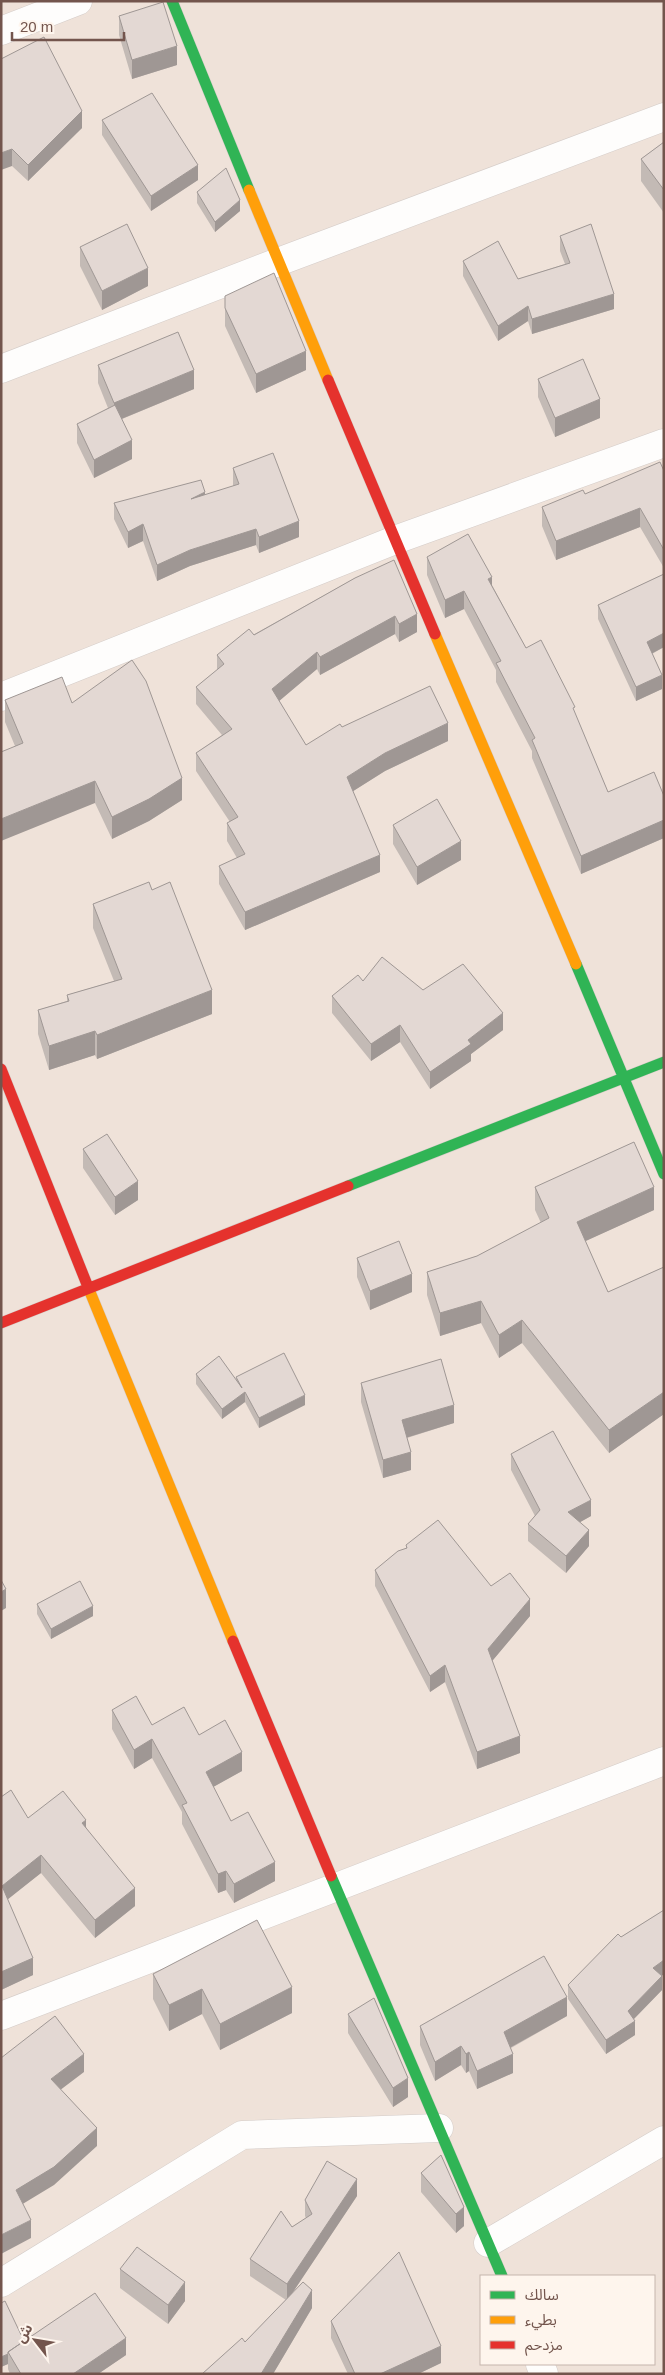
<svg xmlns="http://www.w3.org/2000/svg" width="665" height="2375" viewBox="0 0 665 2375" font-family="Helvetica,'Noto Sans Arabic',sans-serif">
<rect width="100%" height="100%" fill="#f6f1eb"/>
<path fill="#efe2d9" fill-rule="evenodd" d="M 1,1 L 664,1 L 664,2374 L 1,2374 ZM 481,2276 L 654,2276 L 654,2364 L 481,2364 Z"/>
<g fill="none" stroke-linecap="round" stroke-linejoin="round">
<defs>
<path id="street" d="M 1,31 L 78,1
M 1,369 L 278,262 L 664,117
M 1,697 L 395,540 L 664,443
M 1,2016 L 664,1761
M 488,2243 L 664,2140
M 1,2283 L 242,2135 L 439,2128
M 540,2364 L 544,2374"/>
<path id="fast" d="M 172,1 L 249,190
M 576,964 L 664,1174
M 348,1186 L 664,1062
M 331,1876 L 502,2276"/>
<path id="slow" d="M 249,190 L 328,380
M 435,634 L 576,964
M 88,1287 L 233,1641"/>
<path id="jam" d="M 328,380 L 435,634
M 1,1069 L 88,1287
M 1,1323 L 348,1186
M 233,1641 L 331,1876"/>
</defs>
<use href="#street" stroke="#d4ccc8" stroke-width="29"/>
<use href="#fast" stroke="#d6ccc8" stroke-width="12"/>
<use href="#slow" stroke="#d6ccc8" stroke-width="12"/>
<use href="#jam" stroke="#d6ccc8" stroke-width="12"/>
<use href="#street" stroke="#fefdfc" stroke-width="28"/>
<use href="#fast" stroke="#30b455" stroke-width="11"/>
<use href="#slow" stroke="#ff9f0a" stroke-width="11"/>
<use href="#jam" stroke="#e5322d" stroke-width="11"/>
</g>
<path fill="#c3bab5" d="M 119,16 L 177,65 L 132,79 L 119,35 Z
M 1,59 L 82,128 L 28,181 L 12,166 Z
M 102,120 L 198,180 L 151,211 L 102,135 Z
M 664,142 L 664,213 L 641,181 L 641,159 Z
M 197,192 L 240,211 L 215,232 L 197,203 Z
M 560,236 L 614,309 L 532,334 L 528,321 L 498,341 L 463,276 L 463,261 L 518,279 L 565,264 L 560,251 Z
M 80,247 L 148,286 L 102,310 L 80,266 Z
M 225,296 L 306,370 L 256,393 L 225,326 Z
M 98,365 L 194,389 L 122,419 L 132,459 L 94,478 L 77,443 L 77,424 L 108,408 L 98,383 Z
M 538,379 L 600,418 L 555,437 L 538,397 Z
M 233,468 L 299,537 L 259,553 L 256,545 L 190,566 L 157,581 L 143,541 L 128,548 L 114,519 L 114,503 L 205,495 L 233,486 Z
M 664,471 L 664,568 L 640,527 L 556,560 L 542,526 L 542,507 Z
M 427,557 L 492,585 L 526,648 L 575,714 L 608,792 L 664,796 L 664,838 L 581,874 L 532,758 L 532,751 L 496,682 L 496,670 L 464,609 L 445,618 L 427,575 Z
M 664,574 L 664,647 L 652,654 L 662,689 L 636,701 L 598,619 L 598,605 Z
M 355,578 L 417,632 L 399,642 L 395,634 L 320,675 L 317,669 L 279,701 L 306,745 L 342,727 L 448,741 L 385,771 L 353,791 L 380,872 L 245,930 L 219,884 L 219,866 L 237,858 L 227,841 L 227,823 L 230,822 L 196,771 L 196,753 L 222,735 L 196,704 L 196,687 L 217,670 L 217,655 Z
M 5,700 L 72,703 L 182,800 L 149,821 L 112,839 L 95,803 L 15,746 L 5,722 Z
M 393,825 L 461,860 L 417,885 L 393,844 Z
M 152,890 L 212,1014 L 97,1059 L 95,1055 L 49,1070 L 38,1034 L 38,1010 L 67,1001 L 67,995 L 114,981 L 93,928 L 93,904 Z
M 363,981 L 423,990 L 503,1030 L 471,1054 L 471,1061 L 430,1089 L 400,1042 L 371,1061 L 332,1013 L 332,996 Z
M 83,1149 L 138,1200 L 115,1215 L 83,1168 Z
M 535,1187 L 654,1210 L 585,1241 L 608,1292 L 664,1267 L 664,1414 L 609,1453 L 522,1343 L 499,1358 L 481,1323 L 440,1336 L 427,1295 L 427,1272 L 477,1256 L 541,1223 L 535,1210 Z
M 357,1258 L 412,1292 L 370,1310 L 357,1277 Z
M 196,1374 L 236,1380 L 236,1377 L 305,1405 L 259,1428 L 245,1402 L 222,1419 L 196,1384 Z
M 361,1383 L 454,1423 L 407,1438 L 411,1470 L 383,1478 L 361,1402 Z
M 511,1454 L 591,1516 L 580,1522 L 589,1546 L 566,1573 L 528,1541 L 528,1524 L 535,1516 L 511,1470 Z
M 406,1545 L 491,1586 L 530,1616 L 492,1661 L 520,1753 L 477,1769 L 445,1682 L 430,1692 L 375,1586 L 375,1570 L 406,1548 Z
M 37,1604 L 93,1616 L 51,1639 L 37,1614 Z
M 112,1710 L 152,1725 L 199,1735 L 242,1771 L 213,1787 L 231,1821 L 275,1881 L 234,1903 L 226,1890 L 218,1893 L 182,1824 L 182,1812 L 152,1758 L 134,1769 L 112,1729 Z
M 1,1797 L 28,1818 L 86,1827 L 135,1906 L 95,1938 L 41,1873 L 7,1899 L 33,1975 L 1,1990 Z
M 664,1910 L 664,1974 L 661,1976 L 662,1990 L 634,2019 L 635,2035 L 606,2054 L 568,1999 L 568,1985 L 621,1937 Z
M 153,1974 L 292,2013 L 220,2050 L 202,2014 L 169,2031 L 153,1999 Z
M 348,2014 L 408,2097 L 393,2107 L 348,2033 Z
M 567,2016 L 511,2048 L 513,2073 L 477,2089 L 469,2071 L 466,2073 L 461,2065 L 435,2081 L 420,2045 L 420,2026 Z
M 421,2173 L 464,2207 L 464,2226 L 456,2233 L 421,2192 Z
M 357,2196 L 293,2292 L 312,2308 L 273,2374 L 202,2374 L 245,2342 L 286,2300 L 250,2276 L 250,2259 L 292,2227 L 306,2218 L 305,2216 L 305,2200 Z
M 120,2269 L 185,2301 L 168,2324 L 120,2288 Z
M 1,2303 L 24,2341 L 126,2355 L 98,2374 L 10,2374 L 8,2369 L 8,2364 L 1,2367 Z
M 331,2321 L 441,2363 L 418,2374 L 348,2374 L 331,2338 Z"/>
<path fill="#9f9794" d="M 177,46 L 177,65 L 132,79 L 132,60 Z
M 82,111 L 82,128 L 28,181 L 28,165 Z
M 12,149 L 12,166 L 1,170 L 1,153 Z
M 198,165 L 198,180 L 151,211 L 151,196 Z
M 240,200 L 240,211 L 215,232 L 215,222 Z
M 148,268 L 148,286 L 102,310 L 102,291 Z
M 614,294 L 614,309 L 532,334 L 532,319 Z
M 528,306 L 528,321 L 498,341 L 498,326 Z
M 306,351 L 306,370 L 256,393 L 256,374 Z
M 194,370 L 194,389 L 114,422 L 114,403 Z
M 600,399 L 600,418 L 555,437 L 555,418 Z
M 132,440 L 132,459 L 94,478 L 94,460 Z
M 205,492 L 205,508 L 191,499 Z
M 640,508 L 640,527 L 556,560 L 556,541 Z
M 299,521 L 299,537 L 259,553 L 259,537 Z
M 143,524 L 143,541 L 128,548 L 128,532 Z
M 256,529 L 256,545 L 190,566 L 157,581 L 157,565 L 190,550 Z
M 492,577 L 492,596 L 488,579 Z
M 464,591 L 464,609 L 445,618 L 445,600 Z
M 417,614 L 417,632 L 399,642 L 399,624 Z
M 395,616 L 395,634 L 320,675 L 320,657 Z
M 664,633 L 664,647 L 647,656 L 647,642 Z
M 317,652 L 317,669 L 272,707 L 272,689 Z
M 662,675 L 662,689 L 636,701 L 636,687 Z
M 448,723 L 448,741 L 385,771 L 347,795 L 347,777 L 385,753 Z
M 182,778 L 182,800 L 149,821 L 112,839 L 112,817 Z
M 95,781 L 95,803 L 1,841 L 1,819 Z
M 664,820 L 664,838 L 581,874 L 581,856 Z
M 461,841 L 461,860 L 417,885 L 417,867 Z
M 380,855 L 380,872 L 245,930 L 245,912 Z
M 212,990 L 212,1014 L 97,1059 L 97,1035 Z
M 503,1013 L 503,1030 L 471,1054 L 471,1061 L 430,1089 L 430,1072 L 468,1040 Z
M 400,1025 L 400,1042 L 371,1061 L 371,1044 Z
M 95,1031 L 95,1055 L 49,1070 L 49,1046 Z
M 138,1181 L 138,1200 L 115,1215 L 115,1197 Z
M 654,1187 L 654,1210 L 577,1245 L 577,1222 Z
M 412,1274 L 412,1292 L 370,1310 L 370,1291 Z
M 481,1301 L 481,1323 L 440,1336 L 440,1313 Z
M 522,1320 L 522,1343 L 499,1358 L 499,1335 Z
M 245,1392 L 245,1402 L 222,1419 L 222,1409 Z
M 664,1392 L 664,1414 L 609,1453 L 609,1430 Z
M 305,1395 L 305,1405 L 259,1428 L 259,1418 Z
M 454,1405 L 454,1423 L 402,1439 L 402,1420 Z
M 411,1452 L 411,1470 L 383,1478 L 383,1460 Z
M 591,1500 L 591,1516 L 568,1529 L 568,1512 Z
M 589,1530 L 589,1546 L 566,1573 L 566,1556 Z
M 6,1589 L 6,1608 L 1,1611 L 1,1592 Z
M 530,1599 L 530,1616 L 488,1666 L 488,1649 Z
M 93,1606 L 93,1616 L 51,1639 L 51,1629 Z
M 445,1665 L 445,1682 L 430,1692 L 430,1676 Z
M 520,1736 L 520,1753 L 477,1769 L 477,1752 Z
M 152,1739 L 152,1758 L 134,1769 L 134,1750 Z
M 242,1752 L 242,1771 L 206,1791 L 206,1772 Z
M 86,1820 L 86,1838 L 82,1823 Z
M 41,1855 L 41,1873 L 2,1904 L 2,1886 Z
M 275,1862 L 275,1881 L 234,1903 L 234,1884 Z
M 226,1871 L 226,1890 L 218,1893 L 218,1874 Z
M 135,1888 L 135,1906 L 95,1938 L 95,1920 Z
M 33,1958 L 33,1975 L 1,1990 L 1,1972 Z
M 664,1960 L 664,1974 L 653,1982 L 653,1968 Z
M 662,1976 L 662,1990 L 628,2025 L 628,2011 Z
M 292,1987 L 292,2013 L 220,2050 L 220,2024 Z
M 202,1989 L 202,2014 L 169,2031 L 169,2005 Z
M 567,1997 L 567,2016 L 504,2051 L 504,2032 Z
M 635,2021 L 635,2035 L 606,2054 L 606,2040 Z
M 461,2046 L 461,2065 L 435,2081 L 435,2062 Z
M 469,2052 L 469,2071 L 466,2073 L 466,2054 Z
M 84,2054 L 84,2072 L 51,2097 L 51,2079 Z
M 513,2054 L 513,2073 L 477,2089 L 477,2071 Z
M 408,2078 L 408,2097 L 393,2107 L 393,2088 Z
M 97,2128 L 97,2146 L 54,2185 L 16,2208 L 16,2190 Z
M 357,2179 L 357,2196 L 287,2301 L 287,2284 Z
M 464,2207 L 464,2226 L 456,2233 L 456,2214 Z
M 31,2220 L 31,2238 L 1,2254 L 1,2235 Z
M 185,2282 L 185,2301 L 168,2324 L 168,2305 Z
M 312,2290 L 312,2308 L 273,2374 L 261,2374 Z
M 126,2338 L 126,2355 L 98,2374 L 73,2374 Z
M 441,2346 L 441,2363 L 418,2374 L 380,2374 Z
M 8,2354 L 8,2364 L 1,2367 L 1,2357 Z"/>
<path fill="#e3d8d3" stroke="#9f9794" d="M 163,2 L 177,46 L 132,60 L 119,16 Z
M 44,37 L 82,111 L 28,165 L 12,149 L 1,153 L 1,59 Z
M 152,93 L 198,165 L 151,196 L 102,120 Z
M 664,142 L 664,190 L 641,159 Z
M 226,168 L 240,200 L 215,222 L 197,192 Z
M 127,224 L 148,268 L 102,291 L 80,247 Z
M 591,224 L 614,294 L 532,319 L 528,306 L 498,326 L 463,261 L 498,241 L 518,279 L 570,263 L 560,236 Z
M 274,273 L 306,351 L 256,374 L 225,308 L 225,296 Z
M 178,332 L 194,370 L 114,403 L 98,365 Z
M 583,359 L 600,399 L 555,418 L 538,379 Z
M 115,405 L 132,440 L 94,460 L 77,424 Z
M 273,453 L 299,521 L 259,537 L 256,529 L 190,550 L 157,565 L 143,524 L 128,532 L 114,503 L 201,480 L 205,492 L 191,499 L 239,484 L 233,468 Z
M 660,462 L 664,471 L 664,550 L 640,508 L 556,541 L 542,507 L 583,490 L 585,494 Z
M 468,534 L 492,577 L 488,579 L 526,648 L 541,640 L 575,707 L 573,708 L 608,792 L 654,772 L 664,796 L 664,820 L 581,856 L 532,740 L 535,738 L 496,663 L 501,661 L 464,591 L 445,600 L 427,557 Z
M 394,560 L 417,614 L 399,624 L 395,616 L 320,657 L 317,652 L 272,689 L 306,745 L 340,724 L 342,727 L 430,686 L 448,723 L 385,753 L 347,777 L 380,855 L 245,912 L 219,866 L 245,854 L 227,823 L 238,817 L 196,753 L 232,729 L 196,687 L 224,664 L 217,655 L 249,629 L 254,635 L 355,578 Z
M 664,574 L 664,633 L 647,642 L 662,675 L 636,687 L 598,605 Z
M 132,660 L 146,681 L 182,778 L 149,799 L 112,817 L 95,781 L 1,819 L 1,752 L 23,743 L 5,700 L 62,677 L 72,703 Z
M 437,799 L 461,841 L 417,867 L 393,825 Z
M 149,882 L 152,890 L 170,882 L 212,990 L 97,1035 L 95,1031 L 49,1046 L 38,1010 L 69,1001 L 67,995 L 122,979 L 93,904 Z
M 382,957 L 423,990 L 463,964 L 503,1013 L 468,1040 L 471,1044 L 430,1072 L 400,1025 L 371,1044 L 332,996 L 358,975 L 363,981 Z
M 107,1134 L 138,1181 L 115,1197 L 83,1149 Z
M 634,1142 L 654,1187 L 577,1222 L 608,1292 L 664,1267 L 664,1392 L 609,1430 L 522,1320 L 499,1335 L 481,1301 L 440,1313 L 427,1272 L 477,1256 L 549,1218 L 535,1187 Z
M 399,1241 L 412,1274 L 370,1291 L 357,1258 Z
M 284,1353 L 305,1395 L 259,1418 L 245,1392 L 222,1409 L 196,1374 L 219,1356 L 242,1388 L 236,1377 Z
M 441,1359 L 454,1405 L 402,1420 L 411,1452 L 383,1460 L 361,1383 Z
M 553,1431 L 591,1500 L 568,1512 L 589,1530 L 566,1556 L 528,1524 L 540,1510 L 511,1454 Z
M 438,1520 L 491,1586 L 510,1573 L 530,1599 L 488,1649 L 520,1736 L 477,1752 L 445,1665 L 430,1676 L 375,1570 L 398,1551 L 407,1548 L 406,1545 Z
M 1,1580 L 6,1589 L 1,1592 Z
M 80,1581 L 93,1606 L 51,1629 L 37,1604 Z
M 136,1696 L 152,1725 L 184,1707 L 199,1735 L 225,1720 L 242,1752 L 206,1772 L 231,1821 L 248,1812 L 275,1862 L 234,1884 L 226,1871 L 218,1874 L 182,1805 L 187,1803 L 152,1739 L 134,1750 L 112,1710 Z
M 11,1790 L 28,1818 L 63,1791 L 86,1820 L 82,1823 L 135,1888 L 95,1920 L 41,1855 L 2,1886 L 33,1958 L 1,1972 L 1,1797 Z
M 664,1910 L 664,1960 L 653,1968 L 662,1976 L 628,2011 L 635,2021 L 606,2040 L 568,1985 L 618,1934 L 621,1937 Z
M 257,1920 L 292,1987 L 220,2024 L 202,1989 L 169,2005 L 153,1974 Z
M 544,1956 L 567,1997 L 504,2032 L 513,2054 L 477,2071 L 469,2052 L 466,2054 L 461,2046 L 435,2062 L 420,2026 Z
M 374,1998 L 408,2078 L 393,2088 L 348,2014 Z
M 55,2016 L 84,2054 L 51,2079 L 97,2128 L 54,2167 L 16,2190 L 31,2220 L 1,2235 L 1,2058 Z
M 441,2155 L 464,2207 L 456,2214 L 421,2173 Z
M 327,2161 L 357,2179 L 287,2284 L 250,2259 L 281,2211 L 292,2227 L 312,2214 L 305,2200 Z
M 137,2247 L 185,2282 L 168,2305 L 120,2269 Z
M 399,2252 L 441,2346 L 380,2374 L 355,2374 L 331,2321 Z
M 303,2282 L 312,2290 L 261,2374 L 202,2374 L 242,2338 L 245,2342 Z
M 95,2293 L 126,2338 L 73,2374 L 21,2374 L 8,2352 Z
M 5,2301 L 24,2341 L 8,2352 L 8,2354 L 1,2357 L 1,2303 Z"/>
<rect width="665" height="2375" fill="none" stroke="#73554d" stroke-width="5"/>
<rect x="480" y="2275" width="175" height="90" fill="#fef5ed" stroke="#c6b5ad"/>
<rect x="490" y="2291" width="25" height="8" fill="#30b455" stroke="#c6b5ad"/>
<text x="525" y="2300" font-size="15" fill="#73554d">سالك</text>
<rect x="490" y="2316" width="25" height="8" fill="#ff9f0a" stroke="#c6b5ad"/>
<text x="525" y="2325" font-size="15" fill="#73554d">بطيء</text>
<rect x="490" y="2341" width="25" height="8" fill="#e5322d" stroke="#c6b5ad"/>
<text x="525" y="2350" font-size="15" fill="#73554d">مزدحم</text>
<g transform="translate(35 2340) rotate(301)" stroke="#fef5ed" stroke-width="4" paint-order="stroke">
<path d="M0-4L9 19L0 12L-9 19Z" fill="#73554d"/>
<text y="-8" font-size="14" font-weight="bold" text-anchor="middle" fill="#73554d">ش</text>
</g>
<path d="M12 32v8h112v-8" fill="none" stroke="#73554d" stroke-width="2.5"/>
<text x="20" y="32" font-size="15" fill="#73554d" stroke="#fef5ed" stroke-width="4" paint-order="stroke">20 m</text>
</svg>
